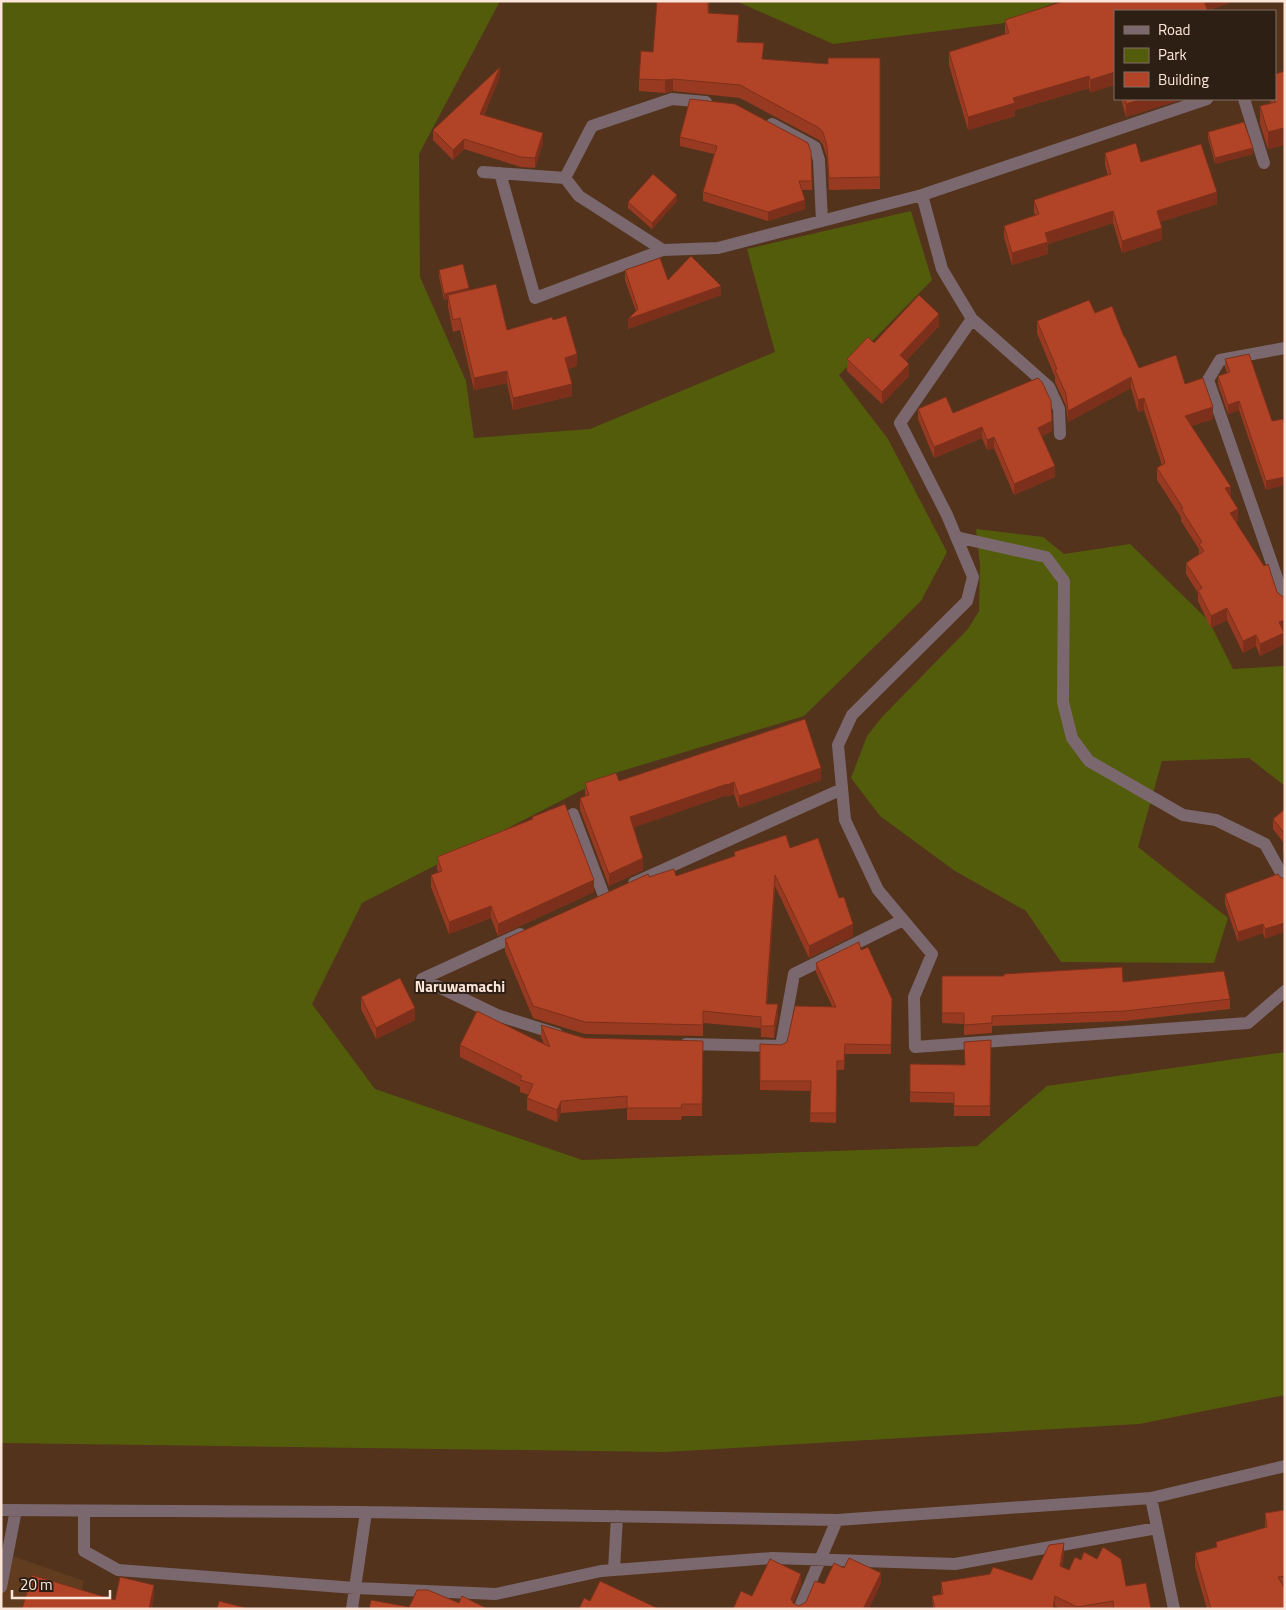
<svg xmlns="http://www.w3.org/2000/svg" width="1286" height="1610" viewBox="0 0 1286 1610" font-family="'Titillium Web',sans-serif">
<rect width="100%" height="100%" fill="#53331c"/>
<path fill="#623c1f" d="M 1,1552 L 84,1581 L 77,1609 L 1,1609 Z"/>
<path fill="#535c0b" d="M 1,1 L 500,1 L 419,154 L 420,277 L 466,381 L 474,438 L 590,429 L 775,352 L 747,249 L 911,211 L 932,280 L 839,375 L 888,439 L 947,552 L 921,601 L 804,716 L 615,773 L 362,903 L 312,1004 L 375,1089 L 582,1160 L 977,1146 L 1047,1086 L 1285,1052 L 1285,1395 L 1139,1424 L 665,1452 L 1,1443 Z
M 736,1 L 1059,1 L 1005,23 L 833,44 Z
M 976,529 L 1043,537 L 1064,554 L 1130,544 L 1209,621 L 1233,669 L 1285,666 L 1285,786 L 1249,758 L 1162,761 L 1138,847 L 1228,918 L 1214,963 L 1061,962 L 1026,911 L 955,871 L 880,816 L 851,778 L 867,736 L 882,717 L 968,629 L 979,611 L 980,565 Z"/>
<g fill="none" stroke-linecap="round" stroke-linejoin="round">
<path stroke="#7b686e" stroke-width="12" d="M 1244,99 L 1264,163
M 772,124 L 815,147 L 819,160 L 822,221
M 483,172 L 565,178 L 579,196 L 663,250
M 500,173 L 535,298 L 663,250 L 718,248 L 922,195 L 1207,99
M 565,178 L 592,126 L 672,99 L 706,102
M 922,195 L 942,269 L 972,319 L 900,423 L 947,515 L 973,577 L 967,601 L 852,715 L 838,745 L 845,820 L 878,890 L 932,954 L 914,997 L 915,1047 L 1248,1023 L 1285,991
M 972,319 L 1049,387 L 1059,409 L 1060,434
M 1285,348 L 1220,360 L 1208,380 L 1285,601
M 956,537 L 1046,557 L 1064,581 L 1063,702 L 1072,738 L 1089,761 L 1183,815 L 1216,820 L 1265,844 L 1285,880
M 573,814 L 604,896
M 634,883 L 842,789
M 520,934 L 422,979 L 497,1015 L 557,1034
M 686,1044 L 781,1046 L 794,974 L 903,920
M 1151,1498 L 1174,1609
M 1,1510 L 366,1512 L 837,1520 L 1151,1498 L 1285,1466
M 84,1511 L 84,1551 L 118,1570 L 355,1588 L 496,1594 L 601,1571 L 758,1559 L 773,1558 L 955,1564 L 1157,1528
M 614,1570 L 617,1516
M 1,1587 L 16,1510
M 352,1609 L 366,1512
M 799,1609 L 837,1520"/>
</g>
<path fill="#983a22" d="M 709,1 L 709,13 L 739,28 L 738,42 L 763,59 L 828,64 L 880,58 L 880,189 L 829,190 L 827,158 L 823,145 L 819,140 L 740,98 L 673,91 L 665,93 L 639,91 L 639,79 L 653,52 Z
M 1234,1 L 1207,11 L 1115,11 L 1090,93 L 1089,88 L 1015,110 L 1015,116 L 968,130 L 949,65 L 949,52 L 1005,34 L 1005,20 Z
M 1285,71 L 1285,148 L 1284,145 L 1268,149 L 1260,124 L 1260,106 L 1271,103 L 1269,99 L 1275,99 Z
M 500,76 L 484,115 L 543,143 L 535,168 L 521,167 L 464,149 L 453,160 L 433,140 L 433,130 Z
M 690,99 L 812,181 L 812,190 L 802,190 L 805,209 L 768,221 L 703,201 L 703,192 L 714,154 L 680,146 L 680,137 Z
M 1121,99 L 1183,99 L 1126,117 Z
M 1208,132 L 1253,154 L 1215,164 L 1208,138 Z
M 1105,153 L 1141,162 L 1217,204 L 1160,222 L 1162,240 L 1122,253 L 1113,223 L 1048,244 L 1048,254 L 1012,265 L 1004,237 L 1004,226 L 1035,215 L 1034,212 L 1034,200 L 1108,176 L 1105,165 Z
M 677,201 L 652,229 L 628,208 L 628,202 Z
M 439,270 L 469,290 L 507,330 L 553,320 L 577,366 L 568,369 L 572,396 L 513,410 L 507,383 L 474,390 L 460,330 L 453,332 L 448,307 L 448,299 L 444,300 L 439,276 Z
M 625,270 L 668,280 L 721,295 L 628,329 L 636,311 L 625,280 Z
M 1095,313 L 1124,337 L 1139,368 L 1185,384 L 1213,419 L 1191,426 L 1231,498 L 1238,520 L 1236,522 L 1277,592 L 1283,597 L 1285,597 L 1284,644 L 1260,656 L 1256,646 L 1243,653 L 1227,620 L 1211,628 L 1198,601 L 1198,593 L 1186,574 L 1186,563 L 1199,554 L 1199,549 L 1181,521 L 1181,517 L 1157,480 L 1157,468 L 1162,465 L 1144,410 L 1138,412 L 1131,388 L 1068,422 L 1066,406 L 1055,382 L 1055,377 L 1037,333 L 1037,321 Z
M 939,326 L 906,361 L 909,376 L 882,404 L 847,371 L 847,359 L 874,343 Z
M 1225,359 L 1272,421 L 1266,490 L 1239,410 L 1228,414 L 1218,384 L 1218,376 L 1227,373 L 1225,367 Z
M 918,409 L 953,413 L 1052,431 L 1042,436 L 1055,477 L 1014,495 L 994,448 L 987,450 L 982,438 L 934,458 L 918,419 Z
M 821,780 L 739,808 L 734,794 L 727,797 L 727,795 L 634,827 L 643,870 L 609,886 L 580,810 L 580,798 L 585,796 L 585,783 L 619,781 Z
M 1285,809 L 1285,853 L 1283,851 L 1283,842 L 1273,829 L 1273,819 Z
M 532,817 L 594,892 L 498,936 L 491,918 L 449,934 L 431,887 L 431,875 L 438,872 L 437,869 L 437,857 L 532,819 Z
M 790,848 L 839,898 L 853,936 L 809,958 L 775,886 L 767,1004 L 778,1015 L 774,1038 L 761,1037 L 761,1028 L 703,1023 L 703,1036 L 585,1034 L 533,1018 L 505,951 L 505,939 L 649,877 L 676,876 L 734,856 L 734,852 Z
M 1281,878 L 1265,939 L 1263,933 L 1238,942 L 1225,904 L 1225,894 Z
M 861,950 L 892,999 L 891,1054 L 845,1054 L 844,1070 L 837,1070 L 836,1123 L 810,1122 L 811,1091 L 760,1090 L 760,1044 L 781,1045 L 787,1042 L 832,1006 L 816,972 L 816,963 Z
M 942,976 L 1123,982 L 1230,999 L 1230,1009 L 1125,1021 L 992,1026 L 992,1033 L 964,1035 L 964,1024 L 942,1023 Z
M 361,997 L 415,1020 L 376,1039 L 361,1009 Z
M 541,1025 L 584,1038 L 703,1041 L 702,1116 L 682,1116 L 681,1120 L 627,1120 L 627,1108 L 561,1113 L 557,1122 L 527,1110 L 527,1098 L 529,1095 L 520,1092 L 520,1087 L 460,1057 L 460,1045 L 544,1044 L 541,1037 Z
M 991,1040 L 990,1116 L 954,1116 L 954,1103 L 910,1102 L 910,1064 L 965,1065 Z
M 1285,1510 L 1285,1609 L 1207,1609 L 1195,1567 L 1195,1553 L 1216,1547 L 1216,1542 L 1265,1528 L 1265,1513 Z
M 1064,1553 L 1062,1567 L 1069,1570 L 1126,1586 L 1151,1609 L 1061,1609 L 1055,1606 L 1055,1609 L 933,1609 L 932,1596 L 941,1594 L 941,1582 L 1032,1580 Z"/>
<path fill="#7c301b" d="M 1203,1 L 1234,1 L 1206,11 Z
M 739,15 L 739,28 L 737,54 L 737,42 Z
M 500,67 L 500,76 L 480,123 L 480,114 Z
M 1115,72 L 1115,85 L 1090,93 L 1090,80 Z
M 1089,76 L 1089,88 L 1015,110 L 1015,116 L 968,130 L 968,117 L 1013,98 Z
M 673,79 L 673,91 L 665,93 L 665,80 Z
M 1143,99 L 1183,99 L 1126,117 L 1126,104 Z
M 1284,128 L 1284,145 L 1268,149 L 1268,132 Z
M 543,133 L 543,143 L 535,168 L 535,158 Z
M 464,139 L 464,149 L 453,160 L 453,150 Z
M 1253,148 L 1253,154 L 1215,164 L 1215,158 Z
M 1217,192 L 1217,204 L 1157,223 L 1157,211 Z
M 677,195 L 677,201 L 652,229 L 652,223 Z
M 805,200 L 805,209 L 768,221 L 768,212 Z
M 1113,211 L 1113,223 L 1048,244 L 1048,254 L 1012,265 L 1012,253 L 1045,233 Z
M 1162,228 L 1162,240 L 1122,253 L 1122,241 Z
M 721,286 L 721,295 L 628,329 L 628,319 Z
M 469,288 L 469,294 L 448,295 L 448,299 L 444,300 L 444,294 Z
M 939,314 L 939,326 L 900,367 L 900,355 Z
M 577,354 L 577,366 L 565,370 L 565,358 Z
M 909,364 L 909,376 L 882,404 L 882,392 Z
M 507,371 L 507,383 L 474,390 L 474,378 Z
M 1131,377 L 1131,388 L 1068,422 L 1068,411 Z
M 572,384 L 572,396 L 513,410 L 513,398 Z
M 1144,398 L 1144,410 L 1138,412 L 1138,400 Z
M 1239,401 L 1239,410 L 1228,414 L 1228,405 Z
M 1213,407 L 1213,419 L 1185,428 L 1185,416 Z
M 1052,421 L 1052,431 L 1038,438 L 1038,428 Z
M 982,427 L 982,438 L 934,458 L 934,447 Z
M 994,437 L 994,448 L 987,450 L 987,440 Z
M 1055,466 L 1055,477 L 1014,495 L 1014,484 Z
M 1285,477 L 1285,485 L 1266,490 L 1266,481 Z
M 1231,487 L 1231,498 L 1225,488 Z
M 1238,509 L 1238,520 L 1230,525 L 1230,513 Z
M 1227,608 L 1227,620 L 1211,628 L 1211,616 Z
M 1285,620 L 1285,632 L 1279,634 L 1279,622 Z
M 1284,633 L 1284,644 L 1260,656 L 1260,644 Z
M 1256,635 L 1256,646 L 1243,653 L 1243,641 Z
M 821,768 L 821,780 L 739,808 L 739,796 Z
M 734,782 L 734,794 L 727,797 L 727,785 Z
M 727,784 L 727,795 L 630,829 L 630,817 Z
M 643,858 L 643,870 L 609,886 L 609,874 Z
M 775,875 L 775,886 L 766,1015 L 766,1004 Z
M 594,880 L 594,892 L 498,936 L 498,924 Z
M 491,906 L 491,918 L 449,934 L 449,922 Z
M 1285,923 L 1285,932 L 1265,939 L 1265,929 Z
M 853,924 L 853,936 L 809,958 L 809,946 Z
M 1263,924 L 1263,933 L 1238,942 L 1238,932 Z
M 778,1004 L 778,1015 L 774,1038 L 774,1026 Z
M 415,1008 L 415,1020 L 376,1039 L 376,1028 Z
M 561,1101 L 561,1113 L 557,1122 L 557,1110 Z
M 1064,1543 L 1064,1553 L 1060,1576 L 1060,1566 Z
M 881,1573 L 881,1584 L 869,1609 L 863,1609 Z
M 801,1574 L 801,1585 L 791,1609 L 791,1599 Z
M 154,1585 L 154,1596 L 152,1609 L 149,1609 Z
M 1055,1596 L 1055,1609 L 1053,1609 Z"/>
<path fill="#b14427" stroke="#7c301b" d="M 657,1 L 708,1 L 708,13 L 739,15 L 737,42 L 764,43 L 762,59 L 828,64 L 828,58 L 880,58 L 880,177 L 829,178 L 827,146 L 823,132 L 819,128 L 740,85 L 673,79 L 665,80 L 639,79 L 641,51 L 653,52 Z
M 1064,1 L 1204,1 L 1208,11 L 1115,11 L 1115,72 L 1090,80 L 1089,76 L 1013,98 L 1015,103 L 968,117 L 949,52 L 1009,33 L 1005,20 Z
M 500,67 L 480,114 L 543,133 L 535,158 L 521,157 L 464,139 L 453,150 L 433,130 Z
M 1285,71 L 1285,131 L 1284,128 L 1268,132 L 1260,106 L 1276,102 L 1275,99 L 1275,74 Z
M 690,99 L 735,104 L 808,143 L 811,152 L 812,181 L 799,181 L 805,200 L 768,212 L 703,192 L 717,146 L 680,137 Z
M 1125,99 L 1143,99 L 1126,104 Z
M 1244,122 L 1253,148 L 1215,158 L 1208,132 Z
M 1136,143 L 1141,162 L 1201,144 L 1217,192 L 1157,211 L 1162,228 L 1122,241 L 1113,211 L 1045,233 L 1048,242 L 1012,253 L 1004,226 L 1039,214 L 1034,200 L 1111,174 L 1105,153 Z
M 653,174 L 677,195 L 652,223 L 628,202 Z
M 691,256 L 721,286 L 628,319 L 638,309 L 625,270 L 660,258 L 668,280 Z
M 463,264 L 469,288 L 444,294 L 439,270 Z
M 496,284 L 507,330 L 552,317 L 553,320 L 566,316 L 577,354 L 565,358 L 572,384 L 513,398 L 507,371 L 474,378 L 460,318 L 453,320 L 448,295 Z
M 919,295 L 939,314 L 900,355 L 909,364 L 882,392 L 847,359 L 868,337 L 874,343 Z
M 1089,300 L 1095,313 L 1112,306 L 1124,337 L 1125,337 L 1139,368 L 1176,355 L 1185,384 L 1203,378 L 1213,407 L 1185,416 L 1231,487 L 1225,488 L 1238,509 L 1230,513 L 1264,566 L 1268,564 L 1277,592 L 1283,597 L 1285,597 L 1285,620 L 1279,622 L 1284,633 L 1260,644 L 1256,635 L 1243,641 L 1227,608 L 1211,616 L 1198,590 L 1202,588 L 1186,563 L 1204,551 L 1199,544 L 1202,542 L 1181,509 L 1183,508 L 1157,468 L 1165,463 L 1144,398 L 1138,400 L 1131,377 L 1068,411 L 1066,394 L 1055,370 L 1057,369 L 1037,321 Z
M 1249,354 L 1272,421 L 1283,419 L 1285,425 L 1285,477 L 1266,481 L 1239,401 L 1228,405 L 1218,376 L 1230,372 L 1225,359 Z
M 1038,378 L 1042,382 L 1051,401 L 1052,421 L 1038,428 L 1055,466 L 1014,484 L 994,437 L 987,440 L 982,427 L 934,447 L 918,409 L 946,397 L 953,413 Z
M 805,719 L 821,768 L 739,796 L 734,782 L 727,785 L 727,784 L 630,817 L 643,858 L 609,874 L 580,798 L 589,795 L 585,783 L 616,773 L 619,781 Z
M 565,804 L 594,880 L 498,924 L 491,906 L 449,922 L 431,875 L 442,871 L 437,857 L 533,819 L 532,817 Z
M 1285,809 L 1285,834 L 1273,819 Z
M 786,835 L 790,848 L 818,838 L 839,898 L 844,897 L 853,924 L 809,946 L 775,875 L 766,1004 L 778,1004 L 774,1026 L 761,1026 L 761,1017 L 703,1011 L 703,1025 L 585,1022 L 533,1006 L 505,939 L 648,874 L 649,877 L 674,869 L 676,876 L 735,856 L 734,852 Z
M 1278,874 L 1281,878 L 1285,878 L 1285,923 L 1265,929 L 1263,924 L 1238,932 L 1225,894 Z
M 859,942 L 861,950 L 868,947 L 892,999 L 891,1045 L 845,1044 L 844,1061 L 837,1061 L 836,1113 L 810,1113 L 811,1081 L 760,1081 L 760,1044 L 781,1045 L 787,1042 L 795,1006 L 836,1007 L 816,963 Z
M 1122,967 L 1123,982 L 1224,971 L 1230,999 L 1125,1011 L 992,1016 L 992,1023 L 964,1025 L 964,1013 L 942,1013 L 942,976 L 1004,976 L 1004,974 Z
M 400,978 L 415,1008 L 376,1028 L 361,997 Z
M 477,1011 L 550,1047 L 541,1025 L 584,1038 L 703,1041 L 702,1104 L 682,1104 L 681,1108 L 627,1108 L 627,1096 L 561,1101 L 557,1110 L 527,1098 L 533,1084 L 520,1080 L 522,1076 L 460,1045 Z
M 991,1040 L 990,1106 L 954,1106 L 954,1093 L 910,1092 L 910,1064 L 965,1065 L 964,1042 Z
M 1285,1510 L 1285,1576 L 1278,1577 L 1285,1589 L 1285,1609 L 1211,1609 L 1195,1553 L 1217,1547 L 1216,1542 L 1267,1527 L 1265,1513 Z
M 1064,1543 L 1060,1566 L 1069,1570 L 1075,1557 L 1081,1560 L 1084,1552 L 1097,1559 L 1103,1547 L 1121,1559 L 1126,1586 L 1146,1583 L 1151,1609 L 1114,1609 L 1113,1601 L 1077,1607 L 1055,1596 L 1053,1609 L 935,1609 L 932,1596 L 943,1594 L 941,1582 L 990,1574 L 993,1567 L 1032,1580 L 1049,1545 Z
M 849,1558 L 881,1573 L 863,1609 L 733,1609 L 741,1591 L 752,1596 L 770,1559 L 801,1574 L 791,1599 L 793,1603 L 799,1606 L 806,1602 L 815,1581 L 824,1584 L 834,1563 L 844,1568 Z
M 32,1575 L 115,1600 L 120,1577 L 154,1585 L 149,1609 L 22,1609 Z
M 600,1581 L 659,1609 L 579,1609 L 584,1598 L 590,1601 Z
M 417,1590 L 428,1590 L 459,1603 L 462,1596 L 488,1609 L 369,1609 L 371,1600 L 409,1607 Z
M 219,1601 L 250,1609 L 217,1609 Z"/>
<g text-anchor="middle" stroke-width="4" stroke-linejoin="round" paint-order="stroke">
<g font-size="15" font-weight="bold" fill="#fbe6d9" stroke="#2e1f15">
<text x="460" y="992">Naruwamachi</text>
</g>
</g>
<rect width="1286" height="1610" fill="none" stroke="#fbe6d9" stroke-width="5"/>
<rect x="1114" y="10" width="162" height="90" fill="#2e1f15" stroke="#806f63"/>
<rect x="1124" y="26" width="25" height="8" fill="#7b686e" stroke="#806f63"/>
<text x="1158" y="35" font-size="15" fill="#fbe6d9">Road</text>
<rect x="1124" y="48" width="25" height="15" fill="#535c0b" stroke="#806f63"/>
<text x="1158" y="60" font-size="15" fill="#fbe6d9">Park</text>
<rect x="1124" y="72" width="25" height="15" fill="#b14427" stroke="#806f63"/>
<text x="1158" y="85" font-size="15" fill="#fbe6d9">Building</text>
<path d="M12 1590v8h98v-8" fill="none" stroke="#fbe6d9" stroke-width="2.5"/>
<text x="20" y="1590" font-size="15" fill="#fbe6d9" stroke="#2e1f15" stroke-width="4" paint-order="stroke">20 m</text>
</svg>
